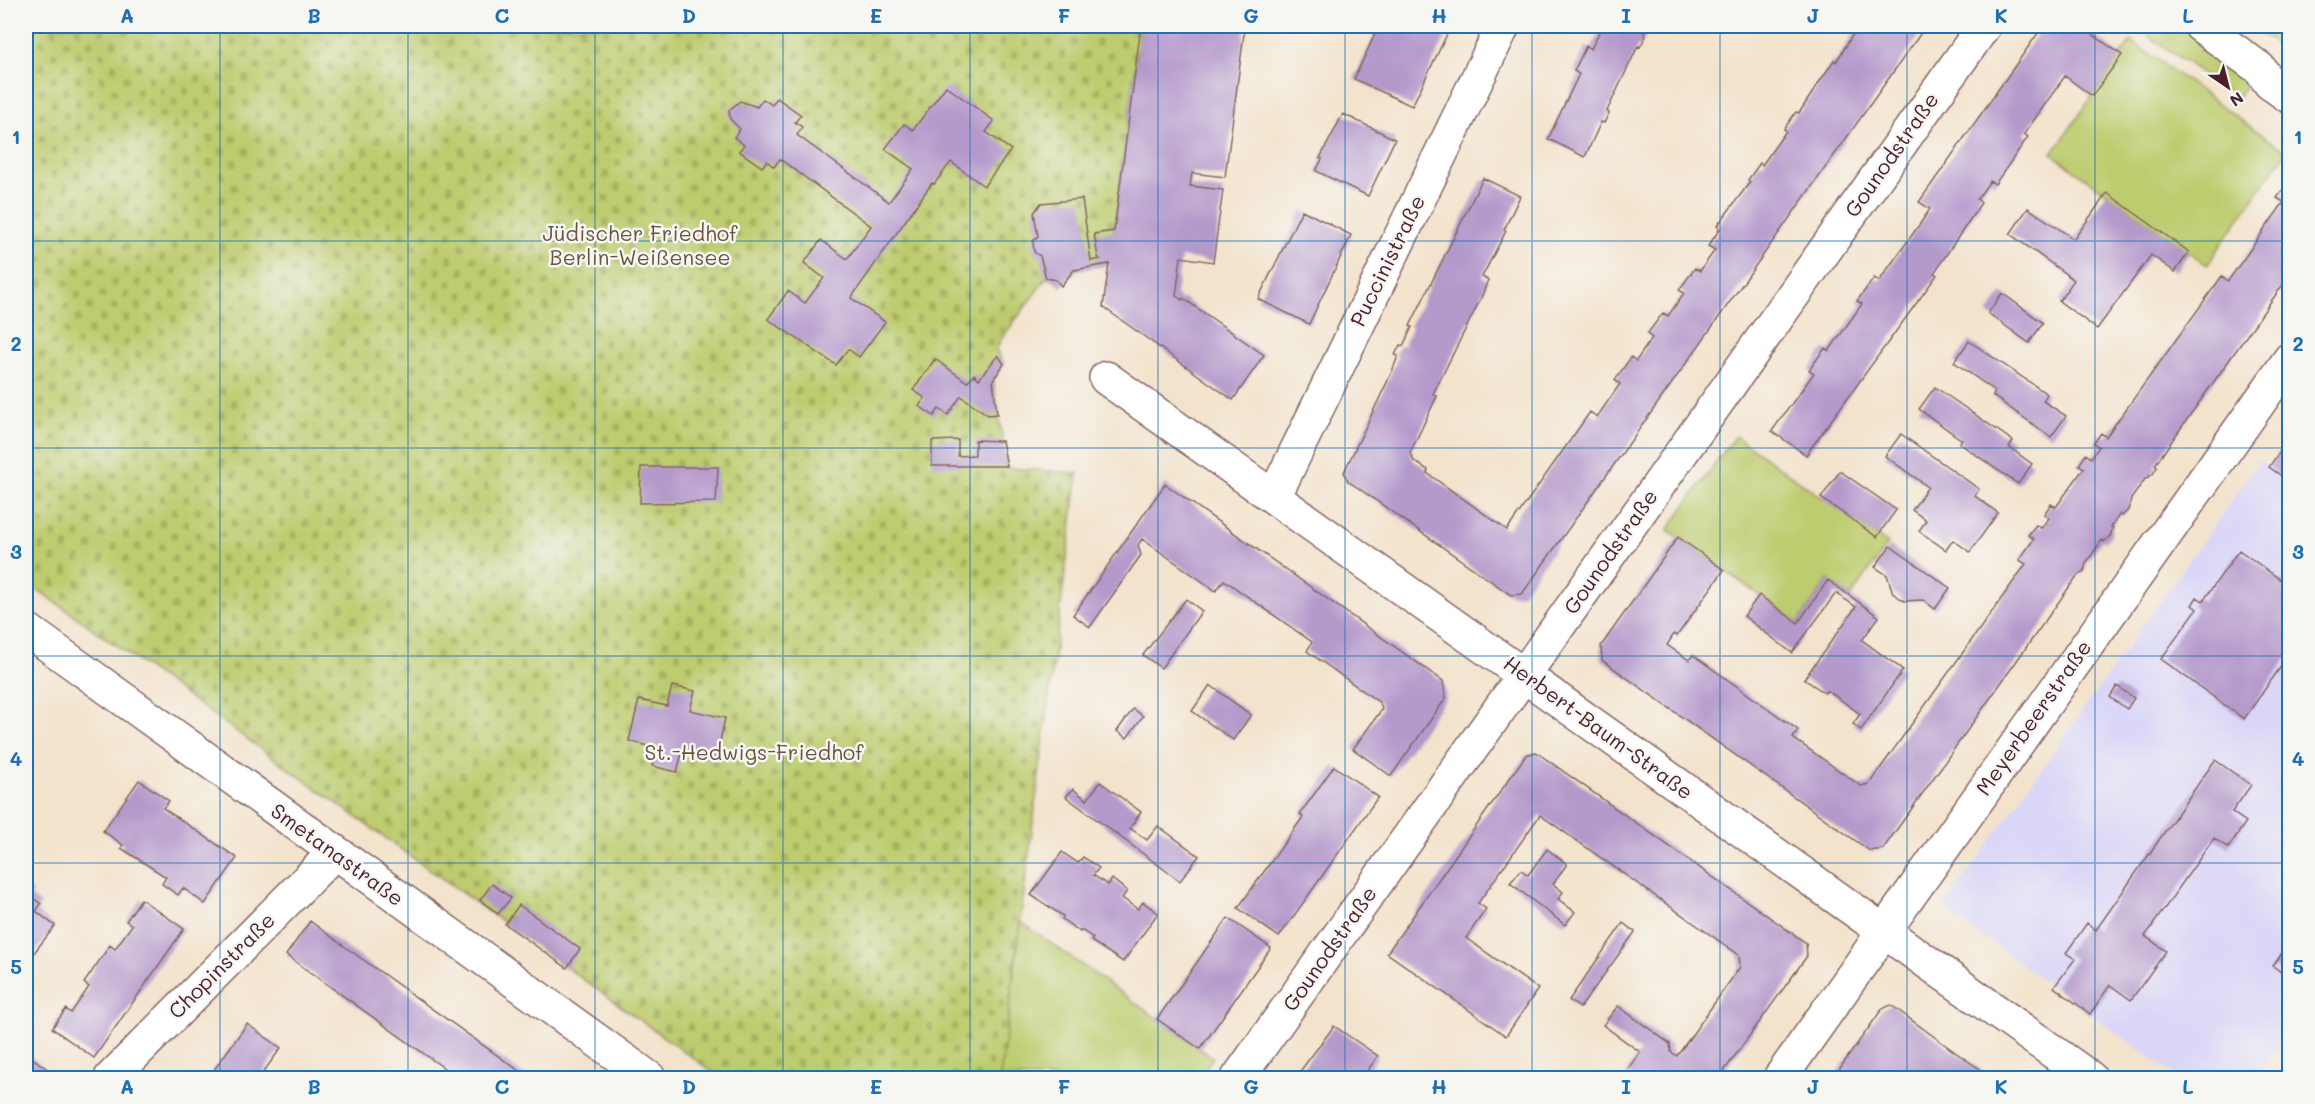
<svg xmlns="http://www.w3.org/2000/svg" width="2315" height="1104" viewBox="0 0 2315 1104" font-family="Mali,sans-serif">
<defs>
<pattern id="cemetery-stones" width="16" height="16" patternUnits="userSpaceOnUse" patternTransform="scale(1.5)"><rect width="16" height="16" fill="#bdcc6e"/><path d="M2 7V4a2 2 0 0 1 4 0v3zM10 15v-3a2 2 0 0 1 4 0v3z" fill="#a4af5f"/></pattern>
</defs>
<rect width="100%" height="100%" fill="#f6f6f2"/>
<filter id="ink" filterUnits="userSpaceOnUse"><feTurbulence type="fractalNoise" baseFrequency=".0167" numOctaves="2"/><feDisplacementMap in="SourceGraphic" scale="12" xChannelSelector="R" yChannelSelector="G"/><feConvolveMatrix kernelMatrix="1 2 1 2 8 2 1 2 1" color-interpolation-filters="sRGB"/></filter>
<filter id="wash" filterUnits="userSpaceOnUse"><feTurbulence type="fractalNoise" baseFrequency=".008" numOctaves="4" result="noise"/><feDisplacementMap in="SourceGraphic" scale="24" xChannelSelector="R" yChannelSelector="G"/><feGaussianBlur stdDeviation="1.35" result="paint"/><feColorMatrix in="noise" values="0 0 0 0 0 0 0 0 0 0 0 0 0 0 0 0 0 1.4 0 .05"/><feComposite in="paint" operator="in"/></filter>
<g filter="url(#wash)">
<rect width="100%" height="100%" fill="#f3e3cc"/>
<path fill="#dad6f7" d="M 2260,460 L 2289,481 L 2290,758 L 2277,775 L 2289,784 L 2289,836 L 2285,843 L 2290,846 L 2289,1031 L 2255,1078 L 2179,1078 L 1943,908 Z"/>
<path fill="url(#cemetery-stones)" stroke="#84764c" stroke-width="1.5" d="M 26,26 L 1141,26 L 1109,264 L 1075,270 L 1061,286 L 1056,280 L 1046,278 L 1000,341 L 996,350 L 1004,364 L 993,380 L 1007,468 L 1078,473 L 1000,1078 L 721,1078 L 26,581 Z"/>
<path fill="#bdcc6e" stroke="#84764c" stroke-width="1.5" d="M 2135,26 L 2208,26 L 2262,64 L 2237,98 Z
M 2250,26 L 2289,26 L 2289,54 Z
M 2131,41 L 2286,152 L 2207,265 L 2052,154 Z
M 1735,436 L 1888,544 L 1851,597 L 1828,580 L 1798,623 L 1668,530 Z
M 1021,922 L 1213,1058 L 1198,1078 L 1000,1078 Z"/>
<g id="blocks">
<path fill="#b499cb" d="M 1141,26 L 1245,26 L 1225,177 L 1192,173 L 1190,186 L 1223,190 L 1213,262 L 1181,257 L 1176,296 L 1182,300 L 1183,298 L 1264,355 L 1233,400 L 1103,307 L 1109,264 L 1074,270 L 1061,286 L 1056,280 L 1046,278 L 1040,256 L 1034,252 L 1033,241 L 1038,236 L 1034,213 L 1041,203 L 1082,199 L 1091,261 L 1100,259 L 1098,257 L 1094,234 L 1114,231 Z
M 1359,26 L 1451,26 L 1412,106 L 1354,79 L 1375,34 Z
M 1602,26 L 1648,26 L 1644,34 L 1646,36 L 1640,47 L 1638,46 L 1607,111 L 1609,113 L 1604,123 L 1601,122 L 1585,157 L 1548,139 L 1579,74 L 1574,71 L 1586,46 L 1591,49 Z
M 1858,26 L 1926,26 L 1522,594 L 1511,595 L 1348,481 L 1344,472 L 1391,374 L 1398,356 L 1395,355 L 1400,345 L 1403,346 L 1412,327 L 1410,326 L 1483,178 L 1520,196 L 1504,230 L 1506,231 L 1482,277 L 1488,280 L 1481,298 L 1433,394 L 1437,396 L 1410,453 L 1414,461 L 1428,470 L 1427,473 L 1507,530 L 1590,412 L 1597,417 L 1620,384 L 1615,380 L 1631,357 L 1636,361 L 1652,338 L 1647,334 L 1663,313 L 1668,316 L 1684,293 L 1679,290 L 1695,268 L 1700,271 L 1715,250 L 1708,246 L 1720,229 L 1717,226 L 1750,182 L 1748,180 L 1760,163 L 1762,165 L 1786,131 L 1784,129 L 1796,112 L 1799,113 L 1834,60 L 1836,62 Z
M 2043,26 L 2080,26 L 2122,55 L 2092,96 L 2065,76 L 2024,134 L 2028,137 L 1995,184 L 1990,181 L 1977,199 L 1981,203 L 1934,273 L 1937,275 L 1806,455 L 1772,431 L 1814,373 L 1809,370 L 1825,348 L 1829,351 L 1862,304 L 1857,301 L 1874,278 L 1879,281 L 1922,221 L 1930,209 L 1919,202 Z
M 946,86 L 994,121 L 986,132 L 1011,150 L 984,186 L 951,162 L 934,184 L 932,183 L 851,298 L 885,322 L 859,357 L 848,349 L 836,365 L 768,319 L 788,291 L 805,303 L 824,278 L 804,263 L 821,240 L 847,259 L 871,226 L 780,159 L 774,167 L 767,161 L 762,167 L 739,151 L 744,145 L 734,137 L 740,129 L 730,119 L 729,110 L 740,101 L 757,107 L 763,99 L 772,105 L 777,98 L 801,115 L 795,122 L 802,127 L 797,135 L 889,202 L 913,169 L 885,149 L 904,124 L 913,130 Z
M 1343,114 L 1395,139 L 1368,196 L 1316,171 L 1322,159 L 1320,158 Z
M 2289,181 L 2289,276 L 2166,449 L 2155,465 L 2157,467 L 2153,474 L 2145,479 L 2131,499 L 2128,510 L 2122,516 L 2120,514 L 2111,527 L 2113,528 L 2110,536 L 2104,542 L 2102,540 L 2086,563 L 2084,572 L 2077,576 L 1883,849 L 1870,851 L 1602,660 L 1601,646 L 1678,537 L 1724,570 L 1677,636 L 1674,634 L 1667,645 L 1689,660 L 1693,655 L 1798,730 L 1793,738 L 1861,786 L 1869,784 L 2026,564 L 2019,560 L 2034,539 L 2028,535 L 2036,525 L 2041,528 L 2049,518 L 2044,514 L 2051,504 L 2056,507 L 2084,468 L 2079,465 L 2086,454 L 2091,458 L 2099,447 L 2094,443 L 2101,433 L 2106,437 L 2222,276 L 2228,281 L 2284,202 L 2277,198 Z
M 2107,193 L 2189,252 L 2175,272 L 2151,255 L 2097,329 L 2059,301 L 2074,280 L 2010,234 L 2028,208 L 2074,239 Z
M 1302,210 L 1351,235 L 1309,324 L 1258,299 Z
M 2002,293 L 2043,323 L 2029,343 L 1988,313 Z
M 1969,341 L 2047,394 L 2043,401 L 2066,416 L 2051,437 L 1993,396 L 1995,391 L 1954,362 Z
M 998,355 L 1004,364 L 993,380 L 997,414 L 988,415 L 961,396 L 948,415 L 939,409 L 934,416 L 919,406 L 925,398 L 913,390 L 935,359 L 967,382 L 974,374 L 979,379 Z
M 1935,387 L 2013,441 L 2009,447 L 2032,464 L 2018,484 L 1959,443 L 1962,440 L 1919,409 Z
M 1901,434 L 1979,489 L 1975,496 L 1998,513 L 1970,552 L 1953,540 L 1946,550 L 1919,531 L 1926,520 L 1912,510 L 1928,487 L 1885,456 Z
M 2289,438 L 2289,481 L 2269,467 Z
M 958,440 L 958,456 L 975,455 L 975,440 L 1002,441 L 1007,466 L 932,466 L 932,441 Z
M 641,467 L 718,467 L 716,502 L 640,503 Z
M 1840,471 L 1896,510 L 1877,537 L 1821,498 Z
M 1165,484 L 1443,681 L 1446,698 L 1391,776 L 1353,749 L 1382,709 L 1380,703 L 1307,651 L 1312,642 L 1224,580 L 1216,591 L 1142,539 L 1138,545 L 1141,555 L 1090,627 L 1073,615 Z
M 1890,546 L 1950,588 L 1935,609 L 1923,600 L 1904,601 L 1893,593 L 1887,575 L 1875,567 Z
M 2239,550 L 2289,586 L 2289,655 L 2244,719 L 2161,659 L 2197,609 L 2192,605 L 2197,597 L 2203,601 Z
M 1828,580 L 1879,617 L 1862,640 L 1903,670 L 1861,730 L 1853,724 L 1860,714 L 1827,690 L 1825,693 L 1804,679 L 1856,607 L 1836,593 L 1792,653 L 1744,616 L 1759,595 L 1798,623 Z
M 1186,599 L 1202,611 L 1161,668 L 1143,655 Z
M 1210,685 L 1251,715 L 1233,740 L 1192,711 Z
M 672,686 L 695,691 L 690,710 L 725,718 L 716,760 L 682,753 L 677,772 L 652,766 L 656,748 L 629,741 L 639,700 L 667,706 Z
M 2117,686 L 2134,698 L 2127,709 L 2110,697 Z
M 1133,709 L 1143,716 L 1127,738 L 1117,731 Z
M 1536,752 L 1806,943 L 1807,956 L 1719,1078 L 1634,1078 L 1626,1072 L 1640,1052 L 1603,1025 L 1618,1006 L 1670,1044 L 1671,1052 L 1677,1056 L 1740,967 L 1739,955 L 1540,815 L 1478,903 L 1486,909 L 1466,938 L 1538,989 L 1506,1036 L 1387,953 L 1526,755 Z
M 2215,760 L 2251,785 L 2232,812 L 2246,822 L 2228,848 L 2214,838 L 2145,936 L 2166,951 L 2131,1000 L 2110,985 L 2090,1014 L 2054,987 L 2075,959 L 2066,953 L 2087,923 L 2096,930 Z
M 1334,766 L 1378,797 L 1279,937 L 1238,908 L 1303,817 L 1300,814 Z
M 139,780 L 169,801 L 163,808 L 237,858 L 205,904 L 183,888 L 178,895 L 162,884 L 166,877 L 121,848 L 123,845 L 103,831 Z
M 1100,782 L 1141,812 L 1130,828 L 1147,840 L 1158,826 L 1199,856 L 1180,881 L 1066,797 L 1073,789 L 1087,800 Z
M 1547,849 L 1567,864 L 1553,884 L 1563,892 L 1558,899 L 1575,912 L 1565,925 L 1510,883 L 1521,870 L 1528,875 Z
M 1062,852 L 1078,863 L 1083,857 L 1099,868 L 1093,875 L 1108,885 L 1112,879 L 1127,891 L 1122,898 L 1138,909 L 1143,902 L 1158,913 L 1123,962 L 1091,941 L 1093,938 L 1081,930 L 1080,932 L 1062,919 L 1063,916 L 1031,895 Z
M 492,884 L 511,898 L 498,914 L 480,900 Z
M 26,887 L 33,892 L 30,896 L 41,904 L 36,911 L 55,926 L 26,963 Z
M 141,899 L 184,929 L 94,1058 L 52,1028 L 66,1009 L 71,1013 L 89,987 L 84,983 L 110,945 L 115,949 L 132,925 L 126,921 Z
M 519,905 L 580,949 L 567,968 L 505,924 Z
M 1228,918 L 1271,948 L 1200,1049 L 1157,1019 Z
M 310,921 L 337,941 L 529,1078 L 458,1078 L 286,955 Z
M 1623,923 L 1635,932 L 1580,1008 L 1569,1000 Z
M 2289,943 L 2289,978 L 2273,966 Z
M 1891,1005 L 1955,1052 L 1993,1078 L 1905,1078 L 1901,1076 L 1893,1078 L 1833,1078 L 1882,1009 Z
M 247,1024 L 281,1048 L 259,1078 L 208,1078 Z
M 1334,1026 L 1378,1056 L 1362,1078 L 1295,1078 Z
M 31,1057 L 54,1074 L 51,1078 L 26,1078 L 26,1066 Z"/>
</g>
</g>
<g filter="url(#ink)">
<use href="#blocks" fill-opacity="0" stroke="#856463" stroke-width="1.5"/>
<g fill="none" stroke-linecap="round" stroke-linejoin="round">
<defs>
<path id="minor" d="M 2201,26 L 2259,68 L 2270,83 L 2290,97
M 1106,378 L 2090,1078
M 1274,497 L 1503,26
M 26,629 L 649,1078
M 111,1078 L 334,853
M 1238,1078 L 1984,26
M 1780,1078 L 2290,359"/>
</defs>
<use href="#minor" stroke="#856463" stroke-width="36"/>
<use href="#minor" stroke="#fff" stroke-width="33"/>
</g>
</g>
<path fill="none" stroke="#1f6fb2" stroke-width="1.5" stroke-opacity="0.55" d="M 220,26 L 220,1078M 408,26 L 408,1078M 595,26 L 595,1078M 783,26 L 783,1078M 970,26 L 970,1078M 1158,26 L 1158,1078M 1345,26 L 1345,1078M 1532,26 L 1532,1078M 1720,26 L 1720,1078M 1907,26 L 1907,1078M 2095,26 L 2095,1078M 26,241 L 2290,241M 26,448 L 2290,448M 26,656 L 2290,656M 26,863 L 2290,863"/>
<g text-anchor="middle" stroke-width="5" stroke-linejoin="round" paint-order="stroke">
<g font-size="21" fill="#4a1f2b" stroke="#f6f6f2">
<text transform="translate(1892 155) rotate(-55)" y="7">Gounodstraße</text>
<text transform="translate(1388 261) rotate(-64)" y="7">Puccinistraße</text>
<text transform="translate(1611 552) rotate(-55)" y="7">Gounodstraße</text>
<text transform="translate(2034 718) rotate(-55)" y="7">Meyerbeerstraße</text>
<text transform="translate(1598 728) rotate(36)" y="7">Herbert-Baum-Straße</text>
<text transform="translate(337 855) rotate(36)" y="7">Smetanastraße</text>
<text transform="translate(1330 949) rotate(-55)" y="7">Gounodstraße</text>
<text transform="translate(222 966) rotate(-45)" y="7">Chopinstraße</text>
</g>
<g font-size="21" fill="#6c533f" stroke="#f6f6f2">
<text x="640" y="241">Jüdischer Friedhof<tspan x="640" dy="24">Berlin-Weißensee</tspan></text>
<text x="754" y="760">St.-Hedwigs-Friedhof</text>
</g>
</g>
<rect width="2315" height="1104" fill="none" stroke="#f6f6f2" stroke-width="66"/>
<g transform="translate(2228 87) rotate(145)" stroke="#f6f6f2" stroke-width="4.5" paint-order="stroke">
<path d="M0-4.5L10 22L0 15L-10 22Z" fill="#4a1f2b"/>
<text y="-9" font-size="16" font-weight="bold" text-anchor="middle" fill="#4a1f2b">N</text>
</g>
<rect x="33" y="33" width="2249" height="1038" fill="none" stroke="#1f6fb2" stroke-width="2"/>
<g font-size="20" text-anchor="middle" font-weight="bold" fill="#1f6fb2">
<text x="127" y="23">A</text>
<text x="314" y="23">B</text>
<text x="502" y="23">C</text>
<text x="689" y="23">D</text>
<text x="876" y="23">E</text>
<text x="1064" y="23">F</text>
<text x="1251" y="23">G</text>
<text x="1439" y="23">H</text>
<text x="1626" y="23">I</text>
<text x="1813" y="23">J</text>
<text x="2001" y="23">K</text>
<text x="2188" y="23">L</text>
<text x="16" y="144">1</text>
<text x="2298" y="144">1</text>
<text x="16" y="351">2</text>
<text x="2298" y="351">2</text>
<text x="16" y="559">3</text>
<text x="2298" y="559">3</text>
<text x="16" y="766">4</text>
<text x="2298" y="766">4</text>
<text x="16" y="974">5</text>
<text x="2298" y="974">5</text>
<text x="127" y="1094">A</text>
<text x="314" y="1094">B</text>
<text x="502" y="1094">C</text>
<text x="689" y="1094">D</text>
<text x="876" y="1094">E</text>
<text x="1064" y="1094">F</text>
<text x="1251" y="1094">G</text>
<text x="1439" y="1094">H</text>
<text x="1626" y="1094">I</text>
<text x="1813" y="1094">J</text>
<text x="2001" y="1094">K</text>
<text x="2188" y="1094">L</text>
</g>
</svg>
